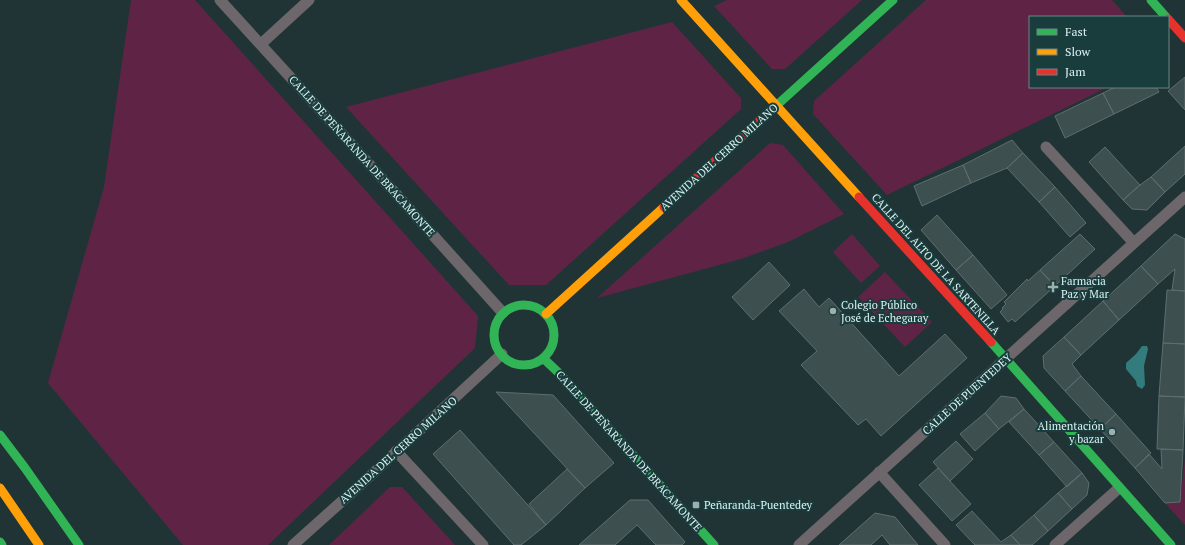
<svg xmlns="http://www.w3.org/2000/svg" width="1185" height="545" viewBox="0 0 1185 545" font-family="'PT Serif',serif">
<rect width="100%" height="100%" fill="#213435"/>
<path fill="#5f2445" d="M 131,0 L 195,0 L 478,316 L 475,348 L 268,545 L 183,545 L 48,383 L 104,187 Z
M 727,0 L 862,0 L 785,69 L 772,69 L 714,6 Z
M 926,0 L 1112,0 L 1127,17 L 1030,17 L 1030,87 L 1108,87 L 887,195 L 813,114 L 814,101 Z
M 672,22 L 741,98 L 741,109 L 546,285 L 509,285 L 346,107 Z
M 770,143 L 783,145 L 844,214 L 788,242 L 741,259 L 597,298 Z
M 852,234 L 880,266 L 861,283 L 833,252 Z
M 885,272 L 932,322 L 905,347 L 858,297 Z
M 1185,458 L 1185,525 L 1165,503 L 1180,502 Z
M 390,487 L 402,487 L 455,545 L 329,545 Z"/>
<path fill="#337c7d" d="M 1142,346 L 1147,346 L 1148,349 L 1144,366 L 1145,385 L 1142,389 L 1137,386 L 1136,381 L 1126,369 L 1126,363 L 1136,354 Z"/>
<path fill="#3e4f4f" stroke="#5e6e6e" d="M 1185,77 L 1185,110 L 1168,91 Z
M 1115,87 L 1156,87 L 1159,92 L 1114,114 L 1103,93 Z
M 1103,93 L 1114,114 L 1065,138 L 1055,116 Z
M 1012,140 L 1023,153 L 1007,168 L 971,183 L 963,165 Z
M 1185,146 L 1185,174 L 1165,192 L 1151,177 Z
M 1105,147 L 1140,185 L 1123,200 L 1089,162 Z
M 1023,153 L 1055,187 L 1039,202 L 1007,168 Z
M 963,165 L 971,183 L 922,206 L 914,186 Z
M 1151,177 L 1165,192 L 1147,210 L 1132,209 L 1123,200 L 1140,185 Z
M 1055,187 L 1086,223 L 1070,237 L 1039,202 Z
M 937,215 L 973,255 L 956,270 L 921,230 Z
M 1080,234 L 1095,249 L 1055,286 L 1040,270 Z
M 1175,234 L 1185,239 L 1185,291 L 1172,290 L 1175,269 L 1158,284 L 1141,266 Z
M 973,255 L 1007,295 L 991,309 L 956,270 Z
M 769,262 L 790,285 L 753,320 L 732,297 Z
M 1141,266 L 1158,284 L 1119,320 L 1103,301 Z
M 1040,270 L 1055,286 L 1015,322 L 1012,319 L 1008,322 L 1000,312 L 1003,309 L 1002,308 L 1006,304 L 1004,302 L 1027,279 L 1028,281 Z
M 804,289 L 819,307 L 829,298 L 899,376 L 945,334 L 967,358 L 881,436 L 866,419 L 858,425 L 801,365 L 817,351 L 779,311 Z
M 1167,290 L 1185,291 L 1185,344 L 1163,343 Z
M 1103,301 L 1119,320 L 1081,355 L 1064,337 Z
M 1064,337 L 1081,355 L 1072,364 L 1081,376 L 1065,391 L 1044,368 L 1043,356 Z
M 1163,343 L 1185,344 L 1185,397 L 1159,396 Z
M 1081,376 L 1116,414 L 1100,429 L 1065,391 Z
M 496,392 L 553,395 L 614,463 L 585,488 Z
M 1001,396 L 1016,398 L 1024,409 L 999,429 L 985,413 Z
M 1159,396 L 1185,397 L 1183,450 L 1157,449 Z
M 1024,409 L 1054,442 L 1039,455 L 1009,422 Z
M 985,413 L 999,429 L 975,451 L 960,434 Z
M 1116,414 L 1151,453 L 1135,468 L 1100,429 Z
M 460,430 L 546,525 L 521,545 L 514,545 L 433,454 Z
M 956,441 L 973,459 L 950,481 L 933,462 Z
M 1054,442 L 1082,473 L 1067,487 L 1039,455 Z
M 1161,449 L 1183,450 L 1180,502 L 1165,503 L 1135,468 L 1149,454 L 1162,469 Z
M 938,468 L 971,504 L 952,521 L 919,485 Z
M 567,469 L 585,488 L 546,525 L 529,504 Z
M 1082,473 L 1089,483 L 1087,495 L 1072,509 L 1058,493 Z
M 1058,493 L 1072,509 L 1048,531 L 1034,515 Z
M 630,500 L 648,500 L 685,542 L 682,545 L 656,545 L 637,525 L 615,545 L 579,545 Z
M 972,511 L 1001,542 L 1011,535 L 1020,545 L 975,545 L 956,525 Z
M 875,513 L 895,517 L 918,545 L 890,545 L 882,535 L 871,545 L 839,545 Z
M 1034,515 L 1048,531 L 1032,545 L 1020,545 L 1011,535 Z"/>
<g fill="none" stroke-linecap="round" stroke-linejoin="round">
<path stroke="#6d676c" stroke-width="11" d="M 220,0 L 343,135 L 503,313
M 261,44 L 309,0
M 1046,147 L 1134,243
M 396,451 L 483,545
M 879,472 L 945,545
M 293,545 L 369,477 L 502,354
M 799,545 L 1185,197
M 1055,545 L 1119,488"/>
<path stroke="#30b455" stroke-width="9" d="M 1151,0 L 1166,17
M 766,115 L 893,0
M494 335a30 30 0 1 1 60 0a30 30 0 1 1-60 0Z
M 991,342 L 1171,545
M 543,358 L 561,375 L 714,545
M 0,435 L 25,468 L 79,545
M 0,542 L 2,545"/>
<path stroke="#ff9f0a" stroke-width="9" d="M 681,0 L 859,197
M 546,314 L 664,207
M 0,488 L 39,545"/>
<path stroke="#e5322d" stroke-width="9" d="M 1168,19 L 1185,38
M 859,197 L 991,342
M 664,207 L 766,115"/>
</g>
<g fill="#9cb0b0" stroke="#193c3d" stroke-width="1.5">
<path d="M1051 281h4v4h4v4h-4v4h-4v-4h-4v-4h4z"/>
<circle cx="833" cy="311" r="4"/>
<circle cx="1112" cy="432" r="4"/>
<rect x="692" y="501" width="8" height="8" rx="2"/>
</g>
<g text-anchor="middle" stroke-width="4" stroke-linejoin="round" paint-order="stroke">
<g font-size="11" fill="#dff2f2" stroke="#193c3d">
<text transform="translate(362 156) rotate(48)" y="4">CALLE DE PEÑARANDA DE BRACAMONTE</text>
<text transform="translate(719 157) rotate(-42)" y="4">AVENIDA DEL CERRO MILANO</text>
<text transform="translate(936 264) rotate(48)" y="4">CALLE DEL ALTO DE LA SARTENILLA</text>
<text transform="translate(967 394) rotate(-42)" y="4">CALLE DE PUENTEDEY</text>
<text transform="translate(398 450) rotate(-42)" y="4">AVENIDA DEL CERRO MILANO</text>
<text transform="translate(629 451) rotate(48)" y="4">CALLE DE PEÑARANDA DE BRACAMONTE</text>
</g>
<g font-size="11" fill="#dff2f2" stroke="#193c3d" text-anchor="start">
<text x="1061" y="285">Farmacia<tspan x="1061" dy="13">Paz y Mar</tspan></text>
<text x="841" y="309">Colegio Público<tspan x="841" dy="13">José de Echegaray</tspan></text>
<text x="1104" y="430" text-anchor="end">Alimentación<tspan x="1104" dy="13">y bazar</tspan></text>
<text x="704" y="509">Peñaranda-Puentedey</text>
</g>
</g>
<rect x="1029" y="16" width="140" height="72" fill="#193c3d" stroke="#688585"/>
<rect x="1037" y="29" width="20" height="6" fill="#30b455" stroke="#688585"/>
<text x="1065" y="36" font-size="12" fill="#dff2f2">Fast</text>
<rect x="1037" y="49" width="20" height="6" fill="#ff9f0a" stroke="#688585"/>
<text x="1065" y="56" font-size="12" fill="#dff2f2">Slow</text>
<rect x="1037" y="69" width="20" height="6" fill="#e5322d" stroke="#688585"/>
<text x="1065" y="76" font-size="12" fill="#dff2f2">Jam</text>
</svg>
